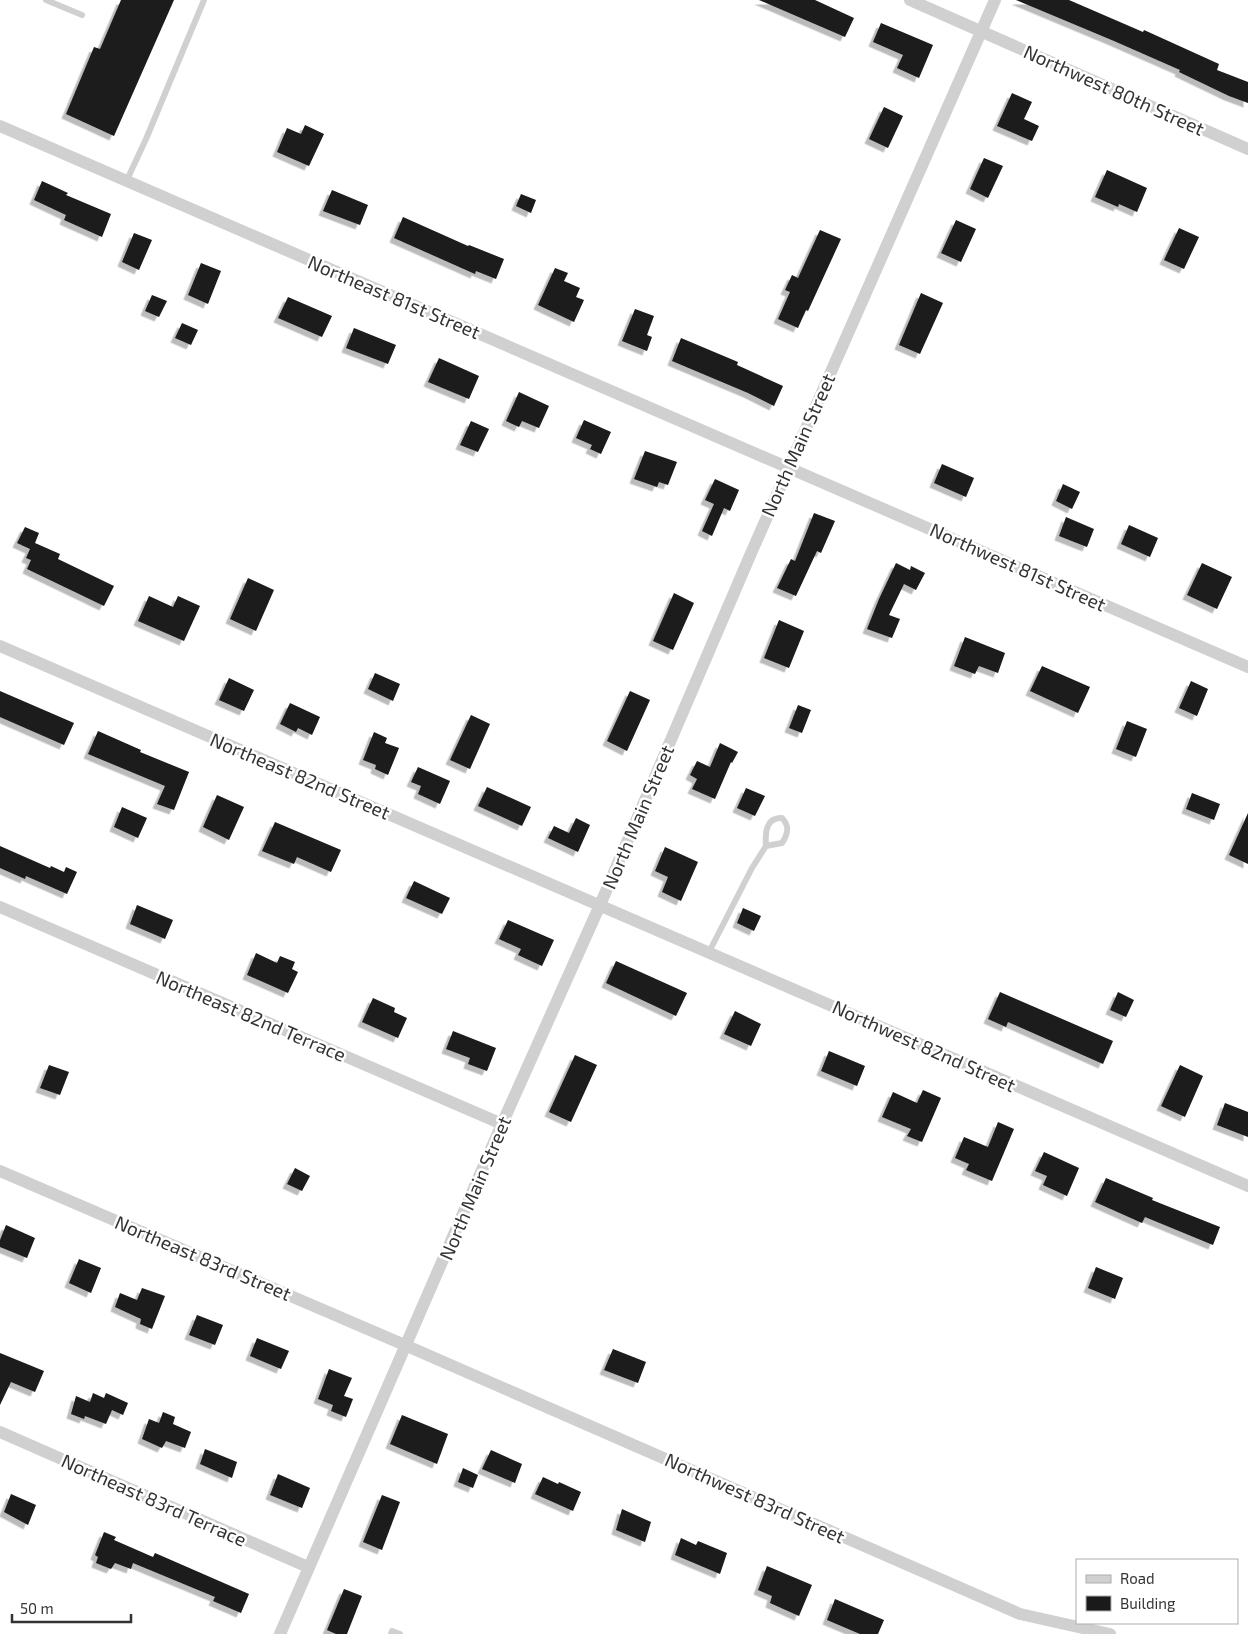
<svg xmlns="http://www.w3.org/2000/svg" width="1248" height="1634" viewBox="0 0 1248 1634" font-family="'Exo 2',sans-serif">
<defs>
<filter id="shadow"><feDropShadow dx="-4.5" dy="4.5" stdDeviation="0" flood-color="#0004"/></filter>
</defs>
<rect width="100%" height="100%" fill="#fff"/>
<path fill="#1a1a1a" filter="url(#shadow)" d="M 121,0 L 174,0 L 114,136 L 66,114 L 94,47 L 100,49 Z
M 759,0 L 815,0 L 854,18 L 845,37 Z
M 1016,0 L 1069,0 L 1143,32 L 1144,30 L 1219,64 L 1217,70 L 1248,82 L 1248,103 L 1229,96 L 1179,72 L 1180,70 L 1114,41 Z
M 881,23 L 933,45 L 919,78 L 897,68 L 903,55 L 873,42 Z
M 1012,93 L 1032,102 L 1024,119 L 1039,126 L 1032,141 L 997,126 Z
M 884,107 L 903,116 L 888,148 L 869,139 Z
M 305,125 L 324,134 L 309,166 L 277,152 L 287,128 L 301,134 Z
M 984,158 L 1003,166 L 988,198 L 970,189 Z
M 1107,170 L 1147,188 L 1137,212 L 1119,204 L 1118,207 L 1095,197 Z
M 42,181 L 68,193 L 66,195 L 111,214 L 102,237 L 64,220 L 66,215 L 34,200 Z
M 332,190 L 368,205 L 360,225 L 323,211 Z
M 521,194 L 536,200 L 531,213 L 516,206 Z
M 403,217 L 468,246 L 469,245 L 504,259 L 496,279 L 476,271 L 475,274 L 394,238 Z
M 956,220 L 976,229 L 961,262 L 941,253 Z
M 1179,228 L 1199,237 L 1184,269 L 1164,260 Z
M 820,230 L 841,239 L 808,311 L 806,310 L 798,328 L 778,319 L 790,292 L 785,290 L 792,275 L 798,278 Z
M 134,233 L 152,240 L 139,270 L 122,262 Z
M 201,263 L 221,271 L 208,304 L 188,295 Z
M 555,268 L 568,273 L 564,281 L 580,288 L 576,297 L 584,300 L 574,322 L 538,305 Z
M 921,293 L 943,303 L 920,354 L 899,345 Z
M 152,295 L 167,301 L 159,317 L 145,311 Z
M 288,297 L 332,316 L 322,337 L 278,318 Z
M 635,309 L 654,316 L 647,335 L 652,337 L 647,351 L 622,341 Z
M 182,323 L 198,330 L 191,345 L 175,338 Z
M 354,328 L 396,345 L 388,364 L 346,348 Z
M 681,338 L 738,362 L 737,365 L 783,386 L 774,406 L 748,393 L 672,361 Z
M 439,358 L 479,376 L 469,399 L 428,382 Z
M 519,392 L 549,406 L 539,428 L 522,421 L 519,427 L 506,421 Z
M 584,420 L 611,432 L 601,454 L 590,449 L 592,445 L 576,438 Z
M 471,421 L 489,429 L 478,452 L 460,445 Z
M 645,451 L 677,462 L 668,485 L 659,482 L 657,487 L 634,479 Z
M 942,464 L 974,478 L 966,497 L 934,483 Z
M 715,479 L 739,490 L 730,511 L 724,508 L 712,536 L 702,531 L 714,504 L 705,500 Z
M 1063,484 L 1080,492 L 1072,509 L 1056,501 Z
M 814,513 L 835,521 L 821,553 L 817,551 L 796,596 L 777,588 L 791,559 L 795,561 Z
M 1066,517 L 1094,529 L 1087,547 L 1059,536 Z
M 1129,525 L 1158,538 L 1150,557 L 1121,544 Z
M 25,527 L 39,533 L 35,543 L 60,554 L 58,559 L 114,586 L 104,606 L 27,569 L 31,560 L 26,558 L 30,549 L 17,543 Z
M 896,563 L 910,570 L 911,566 L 925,573 L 916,590 L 904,584 L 889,615 L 900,619 L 892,638 L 867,629 L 879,599 Z
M 1202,563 L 1232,577 L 1217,609 L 1187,595 Z
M 248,578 L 274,590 L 256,631 L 230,619 Z
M 674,593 L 694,603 L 673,650 L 653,641 Z
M 149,596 L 173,607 L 178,596 L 200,606 L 184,641 L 138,621 Z
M 779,620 L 804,631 L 789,668 L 764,658 Z
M 965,637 L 1005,653 L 998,673 L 979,666 L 975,674 L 954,666 Z
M 1042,666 L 1090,687 L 1078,713 L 1030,691 Z
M 375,673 L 400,684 L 393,701 L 368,689 Z
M 229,678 L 254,690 L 244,711 L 219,700 Z
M 1191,681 L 1208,689 L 1197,716 L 1179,708 Z
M 0,691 L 74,723 L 64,745 L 0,717 Z
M 630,691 L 650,700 L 627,751 L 607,741 Z
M 290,703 L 320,717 L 312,735 L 298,728 L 296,732 L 280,724 Z
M 798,705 L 811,710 L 802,733 L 789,728 Z
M 471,715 L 490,724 L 470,769 L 450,760 Z
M 1127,721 L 1147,729 L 1136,757 L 1116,749 Z
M 98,731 L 141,750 L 140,752 L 189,772 L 174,810 L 157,804 L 165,786 L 88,754 Z
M 374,732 L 387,738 L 385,743 L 399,748 L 388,775 L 375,769 L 376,765 L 363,760 Z
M 720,743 L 738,752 L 732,763 L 731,762 L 715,799 L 692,789 L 697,779 L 690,775 L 697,761 L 710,767 Z
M 418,767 L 450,781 L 440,804 L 418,794 L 421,786 L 411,782 Z
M 487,787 L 531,807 L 522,826 L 478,806 Z
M 746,788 L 765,796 L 755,816 L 737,808 Z
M 1192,793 L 1220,804 L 1214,820 L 1186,809 Z
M 217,795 L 244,807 L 229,840 L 203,827 Z
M 122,807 L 147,818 L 138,838 L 114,827 Z
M 1248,813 L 1248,864 L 1229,855 Z
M 576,818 L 590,825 L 578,852 L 548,838 L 554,826 L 569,833 Z
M 275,822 L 341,850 L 331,872 L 297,857 L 294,864 L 262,851 Z
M 0,846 L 50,868 L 51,866 L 64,872 L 66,867 L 77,872 L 67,894 L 26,876 L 25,879 L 0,868 Z
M 665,847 L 698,862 L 681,901 L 662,892 L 668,877 L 655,871 Z
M 414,881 L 450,898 L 442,914 L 406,898 Z
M 137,905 L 173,920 L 165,939 L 130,924 Z
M 743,908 L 761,916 L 754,931 L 737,923 Z
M 508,920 L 554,940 L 542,966 L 518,955 L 521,949 L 499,939 Z
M 256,953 L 277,963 L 280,956 L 295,962 L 292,969 L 298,972 L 288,993 L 247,975 Z
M 616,961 L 687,993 L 676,1016 L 606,983 Z
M 1000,992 L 1113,1041 L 1103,1064 L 1008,1022 L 1006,1027 L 988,1019 Z
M 1118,992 L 1134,1000 L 1126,1017 L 1110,1010 Z
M 373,998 L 395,1008 L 394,1012 L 407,1018 L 398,1038 L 362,1022 Z
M 735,1011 L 761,1024 L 751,1046 L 724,1034 Z
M 453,1031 L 496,1048 L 487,1071 L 468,1064 L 470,1058 L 446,1049 Z
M 829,1051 L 865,1066 L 857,1086 L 821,1071 Z
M 575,1055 L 597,1065 L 571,1122 L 549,1112 Z
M 49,1065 L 69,1072 L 60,1095 L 40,1088 Z
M 1180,1065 L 1203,1076 L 1185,1117 L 1161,1106 Z
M 923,1090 L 941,1098 L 922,1142 L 907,1136 L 911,1129 L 882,1117 L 893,1092 L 917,1103 Z
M 1225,1103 L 1248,1112 L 1248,1137 L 1217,1125 Z
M 998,1122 L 1014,1129 L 992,1181 L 966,1170 L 969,1164 L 955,1158 L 964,1137 L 988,1147 Z
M 1044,1152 L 1079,1168 L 1067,1196 L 1043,1185 L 1047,1176 L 1035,1171 Z
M 295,1168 L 310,1176 L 302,1191 L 287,1184 Z
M 1106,1178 L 1153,1198 L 1152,1200 L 1220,1227 L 1213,1245 L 1145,1217 L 1142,1223 L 1095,1202 Z
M 6,1225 L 35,1238 L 27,1258 L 0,1247 L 0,1240 Z
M 79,1259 L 101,1268 L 91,1293 L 69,1283 Z
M 1096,1267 L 1123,1278 L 1115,1299 L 1088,1288 Z
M 142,1288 L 165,1296 L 152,1329 L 140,1324 L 141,1319 L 115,1307 L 120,1293 L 137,1300 Z
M 197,1315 L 223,1325 L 215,1345 L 189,1335 Z
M 257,1338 L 289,1351 L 281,1369 L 250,1356 Z
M 613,1349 L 646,1362 L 638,1383 L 604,1370 Z
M 0,1353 L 44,1371 L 35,1392 L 11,1382 L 0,1405 Z
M 329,1369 L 352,1378 L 344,1396 L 353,1399 L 346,1417 L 331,1411 L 333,1405 L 318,1399 Z
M 93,1393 L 104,1398 L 106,1393 L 128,1403 L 123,1415 L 112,1410 L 106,1424 L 85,1416 L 84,1419 L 71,1414 L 76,1396 L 90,1402 Z
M 163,1412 L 175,1417 L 173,1424 L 191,1432 L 185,1448 L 166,1441 L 162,1448 L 142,1439 L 149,1419 L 159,1423 Z
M 402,1415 L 448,1434 L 437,1464 L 390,1444 Z
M 205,1449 L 237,1462 L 232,1478 L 200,1464 Z
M 491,1450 L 522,1464 L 515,1483 L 482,1469 Z
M 463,1468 L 478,1475 L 473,1488 L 458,1482 Z
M 278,1474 L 310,1488 L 302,1508 L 270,1495 Z
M 543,1477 L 558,1484 L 559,1482 L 581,1492 L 573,1511 L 535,1494 Z
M 11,1494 L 36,1505 L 28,1525 L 4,1512 Z
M 382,1495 L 400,1502 L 382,1550 L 363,1542 Z
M 622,1509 L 651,1522 L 645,1542 L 616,1530 Z
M 104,1532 L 116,1537 L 114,1540 L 153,1557 L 155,1553 L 249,1594 L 241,1613 L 213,1601 L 215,1597 L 133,1563 L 131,1569 L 115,1563 L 111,1569 L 96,1563 L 98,1557 L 95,1555 Z
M 681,1538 L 696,1545 L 698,1541 L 727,1553 L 720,1574 L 675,1555 Z
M 767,1566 L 812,1585 L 799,1616 L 770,1603 L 772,1596 L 758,1590 Z
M 344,1589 L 362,1596 L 347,1634 L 336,1634 L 327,1630 Z
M 835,1599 L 884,1620 L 878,1634 L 860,1634 L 827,1620 Z"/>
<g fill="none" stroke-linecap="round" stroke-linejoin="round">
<path stroke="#d0d0d0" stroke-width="6" d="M 46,0 L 82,15
M 126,182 L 146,139 L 204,0
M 709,952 L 752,868 L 766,846 L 782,843 C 788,834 790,826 782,818 C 766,817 765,833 766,846
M 391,1634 L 392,1631 L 400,1634"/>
<path stroke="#d0d0d0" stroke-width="12" d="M 910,0 L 1248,149
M 0,126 L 1248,667
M 0,646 L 1248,1186
M 0,907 L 502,1124
M 0,1171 L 407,1346 L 1020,1614 L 1110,1634
M 0,1432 L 308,1567
M 280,1634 L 502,1124 L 600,905 L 752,551 L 995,0"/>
</g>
<g text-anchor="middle" stroke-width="5" stroke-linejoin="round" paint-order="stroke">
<g font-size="19" fill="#333" stroke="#fff">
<text transform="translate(1114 90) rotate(24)" y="7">Northwest 80th Street</text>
<text transform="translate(394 297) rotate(23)" y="7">Northeast 81st Street</text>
<text transform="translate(798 445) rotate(-66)" y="7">North Main Street</text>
<text transform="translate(1018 567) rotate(24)" y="7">Northwest 81st Street</text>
<text transform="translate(300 776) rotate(23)" y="7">Northeast 82nd Street</text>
<text transform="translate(638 817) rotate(-67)" y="7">North Main Street</text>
<text transform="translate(251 1016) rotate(23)" y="7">Northeast 82nd Terrace</text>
<text transform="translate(924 1046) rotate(24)" y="7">Northwest 82nd Street</text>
<text transform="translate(475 1188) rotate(-67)" y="7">North Main Street</text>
<text transform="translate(203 1258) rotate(23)" y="7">Northeast 83rd Street</text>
<text transform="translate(755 1498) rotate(24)" y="7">Northwest 83rd Street</text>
<text transform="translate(154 1500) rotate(24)" y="7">Northeast 83rd Terrace</text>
</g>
</g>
<rect x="1076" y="1559" width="162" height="65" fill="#ffffff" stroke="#adadad"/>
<rect x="1086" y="1575" width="25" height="8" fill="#d0d0d0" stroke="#adadad"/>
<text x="1120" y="1584" font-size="15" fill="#333333">Road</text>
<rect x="1086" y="1596" width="25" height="15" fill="#1a1a1a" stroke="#adadad"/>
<text x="1120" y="1609" font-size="15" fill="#333333">Building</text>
<path d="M12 1614v8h119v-8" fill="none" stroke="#333333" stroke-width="2.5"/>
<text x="20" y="1614" font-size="15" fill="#333333" stroke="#ffffff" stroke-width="4" paint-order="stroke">50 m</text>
</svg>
